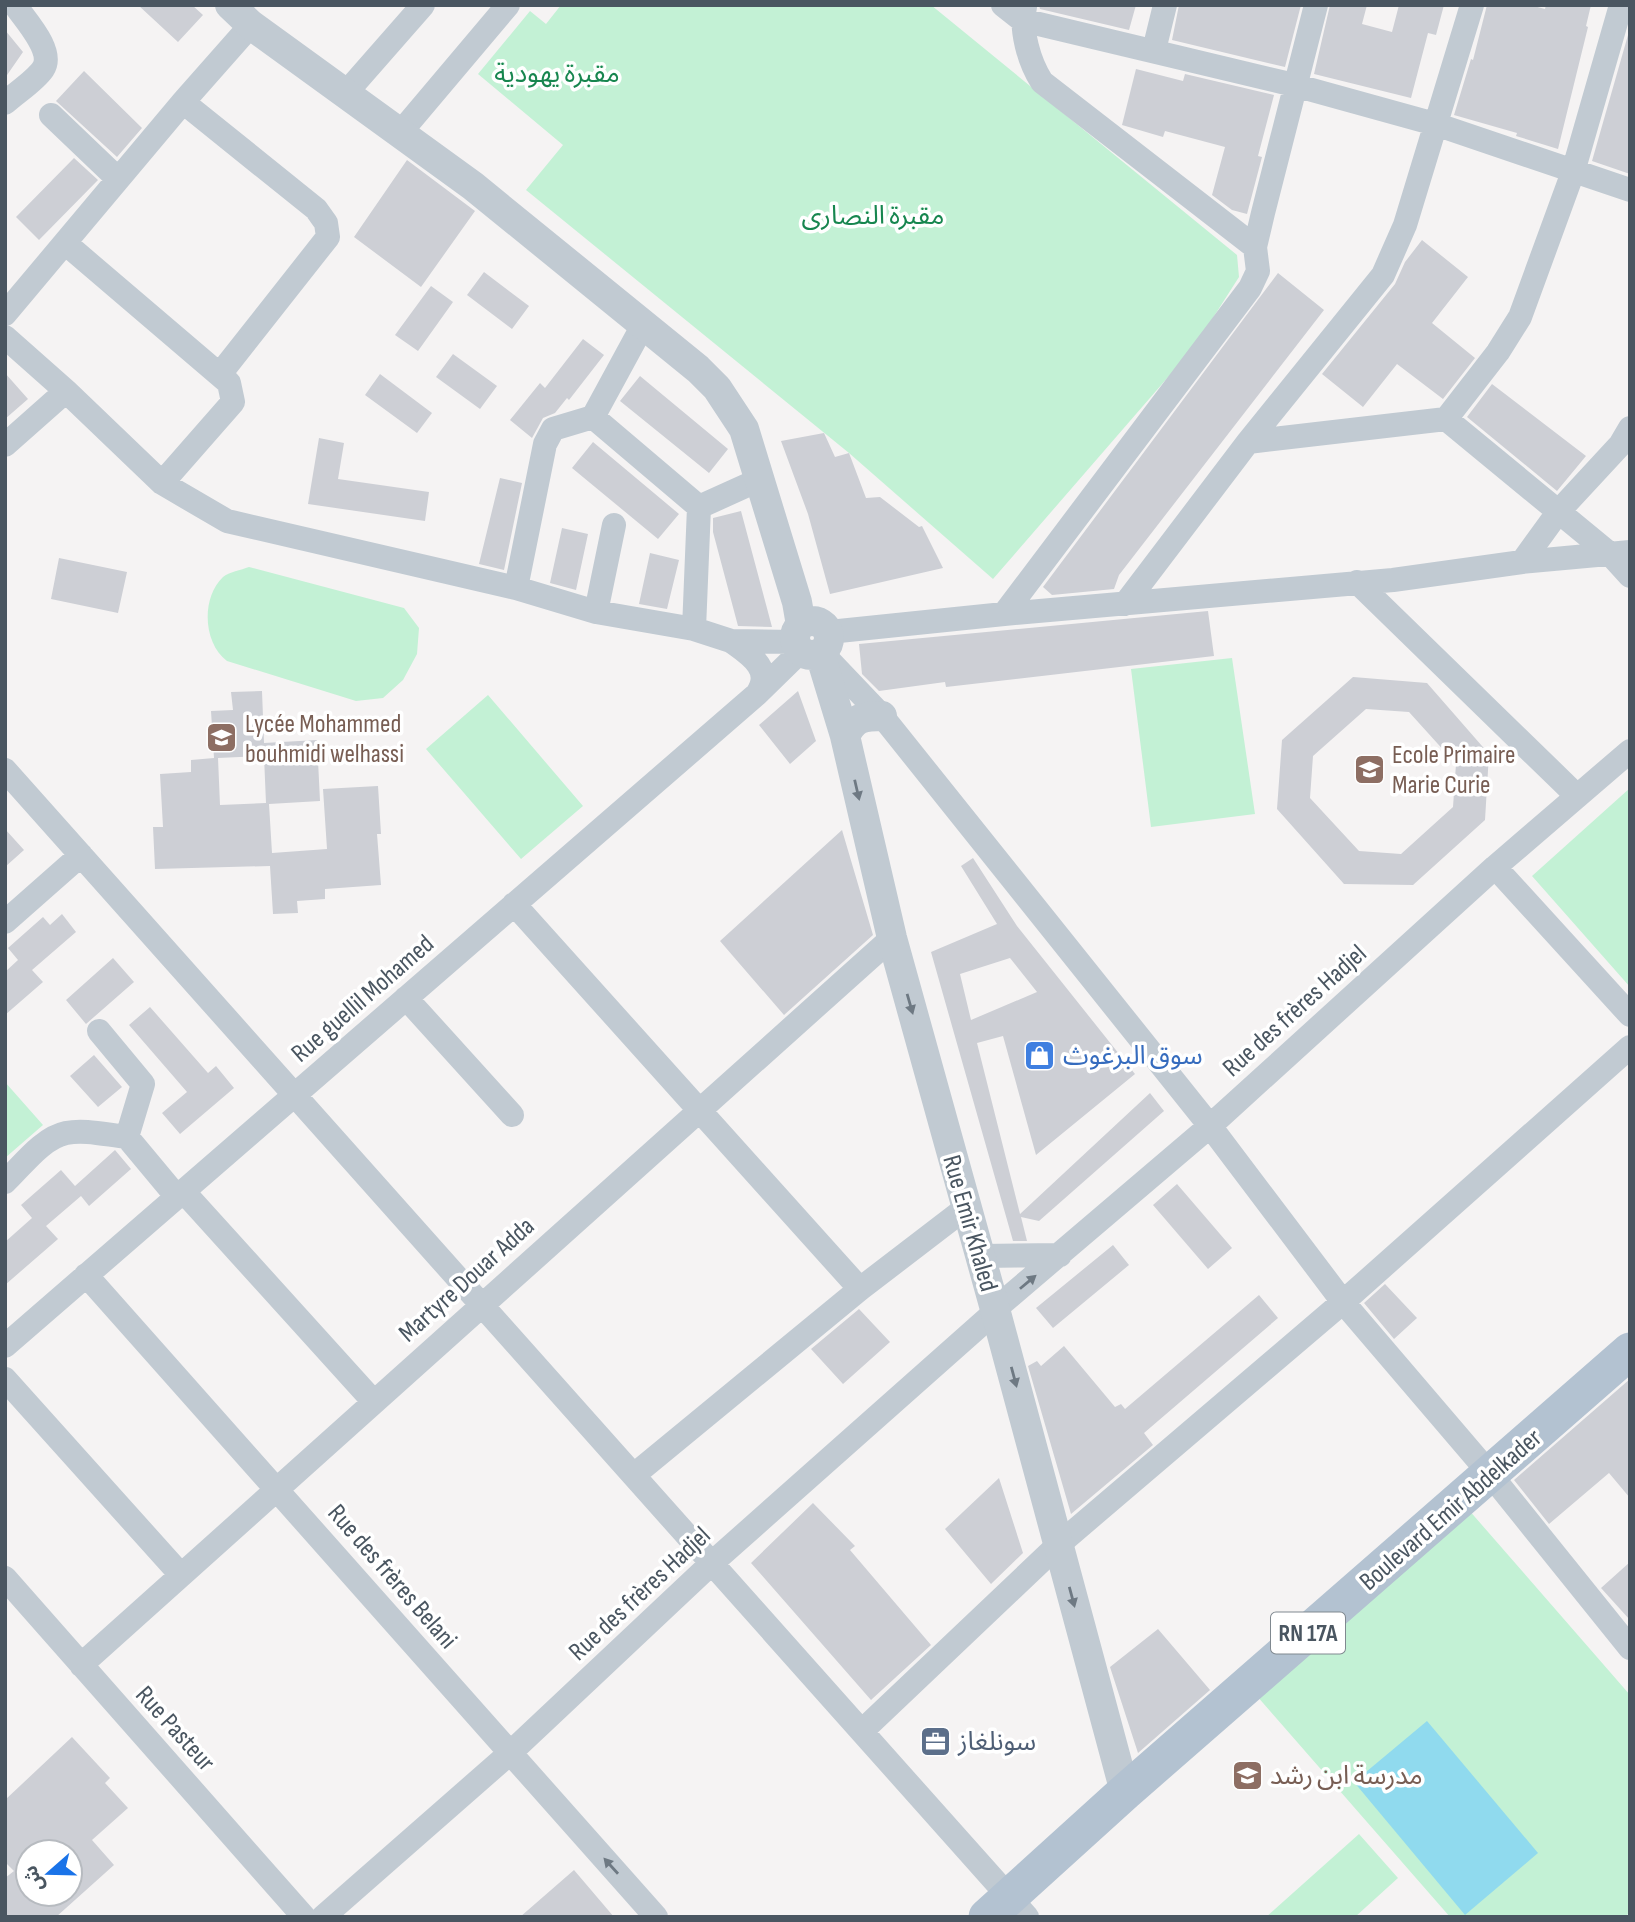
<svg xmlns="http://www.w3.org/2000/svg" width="1635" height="1922" viewBox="0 0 1635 1922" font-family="'Sofia Sans Condensed','Noto Sans Arabic',sans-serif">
<rect width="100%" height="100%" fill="#f5f3f3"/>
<path fill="#c3f1d5" d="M 561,5 L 931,5 L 1237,255 L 1239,277 L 1195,346 L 993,579 L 849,453 L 526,190 L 563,145 L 478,74 L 530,11 L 546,24 Z
M 249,567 L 404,608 L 419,628 L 417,654 L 403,680 L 383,698 L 356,701 L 227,661 C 203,643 201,598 223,577 C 229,572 241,570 249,567 Z
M 1232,658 L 1255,814 L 1151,827 L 1131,669 Z
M 488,695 L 583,806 L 521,859 L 426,749 Z
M 1630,788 L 1630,987 L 1532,876 Z
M 5,1082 L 43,1125 L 5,1158 Z
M 1468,1509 L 1630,1695 L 1630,1912 L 1625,1917 L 1450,1917 L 1256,1695 Z
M 1359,1834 L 1398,1878 L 1355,1917 L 1266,1917 Z"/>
<path fill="#90daee" d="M 1427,1721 L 1538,1853 L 1465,1915 L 1354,1782 Z"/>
<path fill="#cdcfd5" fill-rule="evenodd" d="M 138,5 L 192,5 L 203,15 L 178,42 Z
M 1039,5 L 1136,5 L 1129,30 L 1040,9 Z
M 1179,5 L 1301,5 L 1285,67 L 1172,40 Z
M 1330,5 L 1367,5 L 1362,24 L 1392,32 L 1399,5 L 1444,5 L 1436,35 L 1428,33 L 1411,98 L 1314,74 Z
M 1487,5 L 1530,5 L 1545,9 L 1546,5 L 1591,5 L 1586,26 L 1588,27 L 1558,149 L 1516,136 L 1517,133 L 1454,115 L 1471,59 L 1473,60 Z
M 1630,28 L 1630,174 L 1592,161 Z
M 5,30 L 23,52 L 5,78 Z
M 1136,69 L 1183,81 L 1185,74 L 1274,95 L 1258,156 L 1262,157 L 1247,214 L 1232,210 L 1212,195 L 1225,147 L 1165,131 L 1163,137 L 1122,125 Z
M 84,71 L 142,128 L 117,157 L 56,101 Z
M 74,158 L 98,180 L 39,240 L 16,217 Z
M 407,160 L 475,211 L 421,287 L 354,237 Z
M 1422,240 L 1468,277 L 1432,323 L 1475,358 L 1443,399 L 1397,364 L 1363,407 L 1322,374 L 1395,284 L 1405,262 Z
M 484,272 L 529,306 L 512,329 L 467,295 Z
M 1278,273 L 1324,310 L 1119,575 L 1114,589 L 1052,595 L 1043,587 Z
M 431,286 L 453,302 L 418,351 L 395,335 Z
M 583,339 L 604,355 L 569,400 L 567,398 L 555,413 L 543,418 L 532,438 L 510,420 L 540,383 L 545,388 Z
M 453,354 L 497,386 L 480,409 L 436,377 Z
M 5,373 L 28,399 L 5,419 Z
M 380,374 L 432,413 L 417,433 L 365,395 Z
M 640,376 L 728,449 L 709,473 L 620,401 Z
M 1492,384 L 1586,456 L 1557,491 L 1467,417 Z
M 824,433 L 835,457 L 849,453 L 866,498 L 880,497 L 919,527 L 922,526 L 943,568 L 830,594 L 808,514 L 781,441 Z
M 319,438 L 344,443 L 338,479 L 429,492 L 425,521 L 308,504 Z
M 593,442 L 679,514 L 658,539 L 572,468 Z
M 500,478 L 522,483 L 504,570 L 479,564 Z
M 741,511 L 772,627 L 738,626 L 713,532 L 713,518 Z
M 562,528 L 588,534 L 576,590 L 550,583 Z
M 650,553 L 679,560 L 667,609 L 639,604 Z
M 59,558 L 127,572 L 118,613 L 51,599 Z
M 1208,611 L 1214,656 L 946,687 L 945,682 L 879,691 L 862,674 L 859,644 Z
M 1353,677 L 1427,683 L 1489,754 L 1485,820 L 1413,885 L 1344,884 L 1277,809 L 1282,740 ZM 1366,709 L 1409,712 L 1456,764 L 1453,807 L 1401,854 L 1359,851 L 1310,798 L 1313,756 Z
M 262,691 L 264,743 L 317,740 L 320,801 L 269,804 L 272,853 L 327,849 L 323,789 L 378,786 L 381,834 L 377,834 L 381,885 L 325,889 L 325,899 L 297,901 L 298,913 L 273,914 L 270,866 L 155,869 L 153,827 L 163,827 L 160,774 L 191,772 L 191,760 L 214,758 L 211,711 L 233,710 L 231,692 ZM 264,756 L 266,803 L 220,805 L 218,758 Z
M 798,691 L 816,741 L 790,764 L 759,725 Z
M 5,829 L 24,850 L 5,867 Z
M 842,830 L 873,935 L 784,1015 L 720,941 Z
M 973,858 L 1017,926 L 1135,1074 L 1036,1155 L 1003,1036 L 977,1043 L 1020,1214 L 1150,1093 L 1164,1111 L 1039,1221 L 1021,1217 L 1027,1241 L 1013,1241 L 931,952 L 997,924 L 961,866 ZM 1010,958 L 1037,992 L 971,1020 L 960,974 Z
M 62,914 L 76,932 L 32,970 L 43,982 L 5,1015 L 5,972 L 18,960 L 8,948 L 43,917 L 50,925 Z
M 113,958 L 134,982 L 86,1024 L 66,1000 Z
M 150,1007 L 208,1073 L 216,1066 L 234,1088 L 180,1134 L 162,1113 L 187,1092 L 129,1025 Z
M 94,1055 L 122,1087 L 98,1107 L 70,1076 Z
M 115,1150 L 131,1169 L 89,1206 L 81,1196 L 46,1226 L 58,1239 L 5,1285 L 5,1242 L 32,1218 L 21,1205 L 61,1170 L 75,1186 Z
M 1177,1184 L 1232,1248 L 1208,1269 L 1153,1205 Z
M 1113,1245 L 1129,1265 L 1053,1328 L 1036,1308 Z
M 1385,1284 L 1417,1318 L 1394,1339 L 1364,1303 Z
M 1259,1295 L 1278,1318 L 1144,1433 L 1153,1445 L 1071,1514 L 1028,1366 L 1037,1361 L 1041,1366 L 1064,1346 L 1115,1407 L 1121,1404 L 1125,1409 Z
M 859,1309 L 890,1342 L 843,1384 L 811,1349 Z
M 1630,1379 L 1630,1498 L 1609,1473 L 1549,1524 L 1514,1480 Z
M 999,1478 L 1023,1553 L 991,1584 L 945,1529 Z
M 813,1503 L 855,1546 L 850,1550 L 931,1645 L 871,1700 L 751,1563 Z
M 1630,1562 L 1630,1620 L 1601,1588 Z
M 1158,1629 L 1210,1690 L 1138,1753 L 1110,1667 Z
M 72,1737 L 110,1778 L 105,1783 L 128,1808 L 92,1840 L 114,1865 L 56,1917 L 5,1917 L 5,1878 L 14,1871 L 5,1862 L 5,1800 ZM 28,1852 L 70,1852 L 70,1894 L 28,1894 Z
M 574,1870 L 614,1917 L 520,1917 Z"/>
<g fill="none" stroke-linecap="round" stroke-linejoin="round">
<path stroke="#c1cad2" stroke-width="24" d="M 1003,5 L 1022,20 L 1294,85 L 1435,124 L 1630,190
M 1025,7 C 1020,30 1029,62 1042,82 L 1255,247
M 1154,50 L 1165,5
M 345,94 L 423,5
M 183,102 L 316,209 L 326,223 L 328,237 L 220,374
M 5,103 C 17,92 35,81 43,69 C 55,51 25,20 15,5
M 51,115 L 118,179
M 400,133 L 508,5
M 65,243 L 229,383 L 233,402 L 162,483
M 5,314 L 183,102 L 251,25
M 5,337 L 66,391 L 162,483 L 227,521 L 516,588 L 596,612 L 694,629 L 731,641 L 795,642
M 593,417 L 699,507 L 761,479
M 1446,419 L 1610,554 L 1630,576
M 1248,442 L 1446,419 L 1498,352 L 1520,317 L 1573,172 L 1621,5
M 5,445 L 66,391
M 1522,562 L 1559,511 L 1620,445 L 1630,428
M 1357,582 L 1577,796
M 516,588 L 545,444 L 553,429 L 593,417 L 643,325
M 1125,604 L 1248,442 L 1383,275 L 1405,225 L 1472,5
M 596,612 L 614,525
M 1004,614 L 1250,288 L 1258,271 L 1255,247 L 1263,213 L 1316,5
M 694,629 L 699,507
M 829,632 L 1004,614 L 1393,580 L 1522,562 L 1630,552
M 731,641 C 749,654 774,669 757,694
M 822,653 L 882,716 L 1210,1126 L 1343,1302 L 1490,1474 L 1630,1648
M 5,770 L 1027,1917
M 1495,867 L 1630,1015
M 514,904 L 860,1289
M 5,922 L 81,855
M 406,998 L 512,1115
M 99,1031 L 143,1084 L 127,1137
M 5,1182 C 22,1166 42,1138 66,1133 C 85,1129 107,1135 127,1137 L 177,1197
M 183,1191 L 374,1402
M 981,1256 L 1060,1255
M 86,1275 L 656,1917
M 995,1309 L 1210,1126 L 1495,867 L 1630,751
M 5,1346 L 757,694 L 801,651
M 5,1379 L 181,1575
M 634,1475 L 860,1289 L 967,1207
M 5,1578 L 304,1917
M 81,1665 L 892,938
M 862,1731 L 1058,1545 L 1343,1302 L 1630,1047
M 323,1917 L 510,1753 L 712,1563 L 996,1311"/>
<path stroke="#c1cad2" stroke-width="30" d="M 230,5 L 251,25 L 473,186 L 698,369 L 717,388 L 744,429 L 797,602 L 801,625
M795 638a17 17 0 1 1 34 0a17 17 0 1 1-34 0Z
M 820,654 L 845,736 L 892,938 L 995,1309 L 1125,1792
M 845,736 C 854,718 862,716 882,716"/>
<path stroke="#b3c2d1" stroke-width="37" d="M 987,1917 L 1125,1792 L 1630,1351"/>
</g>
<defs><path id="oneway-solid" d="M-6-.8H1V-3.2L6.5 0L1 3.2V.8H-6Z" transform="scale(1.75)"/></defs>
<g fill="#6e7983">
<use href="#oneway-solid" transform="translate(857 790) rotate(77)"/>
<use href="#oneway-solid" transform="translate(910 1004) rotate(74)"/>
<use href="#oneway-solid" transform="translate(1028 1282) rotate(-40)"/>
<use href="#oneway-solid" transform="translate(1014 1377) rotate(75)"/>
<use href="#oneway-solid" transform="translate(1072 1597) rotate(75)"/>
<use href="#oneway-solid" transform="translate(611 1866) rotate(-132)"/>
</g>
<defs>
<symbol id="school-square" viewBox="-11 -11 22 22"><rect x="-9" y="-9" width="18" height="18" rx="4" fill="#8d6e63" stroke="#fff"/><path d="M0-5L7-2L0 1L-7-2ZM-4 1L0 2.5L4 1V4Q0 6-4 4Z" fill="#fff"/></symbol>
<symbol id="shop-square" viewBox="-11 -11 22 22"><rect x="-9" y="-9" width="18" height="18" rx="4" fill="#3f7fe0" stroke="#fff"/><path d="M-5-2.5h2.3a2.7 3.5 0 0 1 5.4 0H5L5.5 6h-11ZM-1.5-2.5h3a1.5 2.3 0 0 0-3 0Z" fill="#fff"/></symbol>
<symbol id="office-square" viewBox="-11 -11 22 22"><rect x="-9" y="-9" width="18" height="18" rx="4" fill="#5c6f8a" stroke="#fff"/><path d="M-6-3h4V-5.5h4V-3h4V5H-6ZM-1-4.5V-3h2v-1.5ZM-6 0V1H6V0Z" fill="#fff"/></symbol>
</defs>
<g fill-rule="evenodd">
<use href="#school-square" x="204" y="720" width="35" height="35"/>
<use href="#school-square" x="1352" y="752" width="35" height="35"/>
<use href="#shop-square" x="1022" y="1038" width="35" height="35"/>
<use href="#office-square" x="918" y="1724" width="35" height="35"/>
<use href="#school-square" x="1230" y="1758" width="35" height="35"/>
</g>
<g text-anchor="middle" stroke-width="7" stroke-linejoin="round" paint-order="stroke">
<rect fill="#fff" stroke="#808990" stroke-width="2" x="1271" y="1612.5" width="74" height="41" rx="5"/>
<g font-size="24" font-weight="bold" fill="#4a5661">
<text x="1308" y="1641">RN 17A</text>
</g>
<g font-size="26" fill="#17864f" stroke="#fff">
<text x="557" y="82">مقبرة يهودية</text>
<text x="873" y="224">مقبرة النصارى</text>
</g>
<g font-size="26" fill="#785e54" stroke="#fff" text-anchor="start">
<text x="245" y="732">Lycée Mohammed<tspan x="245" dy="30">bouhmidi welhassi</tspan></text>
<text x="1392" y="763">Ecole Primaire<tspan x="1392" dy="30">Marie Curie</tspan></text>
<text x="1270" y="1784">مدرسة ابن رشد</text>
</g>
<g font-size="26" fill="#4a5661" stroke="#fff">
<text transform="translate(362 998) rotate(-41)" y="9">Rue guellil Mohamed</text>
<text transform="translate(1294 1010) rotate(-42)" y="9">Rue des frères Hadjel</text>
<text transform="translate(971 1223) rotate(74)" y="9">Rue Emir Khaled</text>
<text transform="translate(466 1279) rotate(-42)" y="9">Martyre Douar Adda</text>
<text transform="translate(1450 1509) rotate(-41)" y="9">Boulevard Emir Abdelkader</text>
<text transform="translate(393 1576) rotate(49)" y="9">Rue des frères Belani</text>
<text transform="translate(639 1593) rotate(-43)" y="9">Rue des frères Hadjel</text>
<text transform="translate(176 1728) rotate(48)" y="9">Rue Pasteur</text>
</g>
<g font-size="26" fill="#366cbe" stroke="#fff" text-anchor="start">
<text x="1063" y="1064">سوق البرغوث</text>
</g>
<g font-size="26" fill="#4e5e75" stroke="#fff" text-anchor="start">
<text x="958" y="1750">سونلغاز</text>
</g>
</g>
<rect width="1635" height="1922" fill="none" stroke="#4a5661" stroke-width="14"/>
<g transform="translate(49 1873) rotate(250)"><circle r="33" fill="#ffffff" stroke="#b7bbc0" stroke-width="2"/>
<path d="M0-5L12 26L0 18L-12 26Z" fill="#1a73e8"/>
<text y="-10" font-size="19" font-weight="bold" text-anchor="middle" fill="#4a5661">ش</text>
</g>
</svg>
